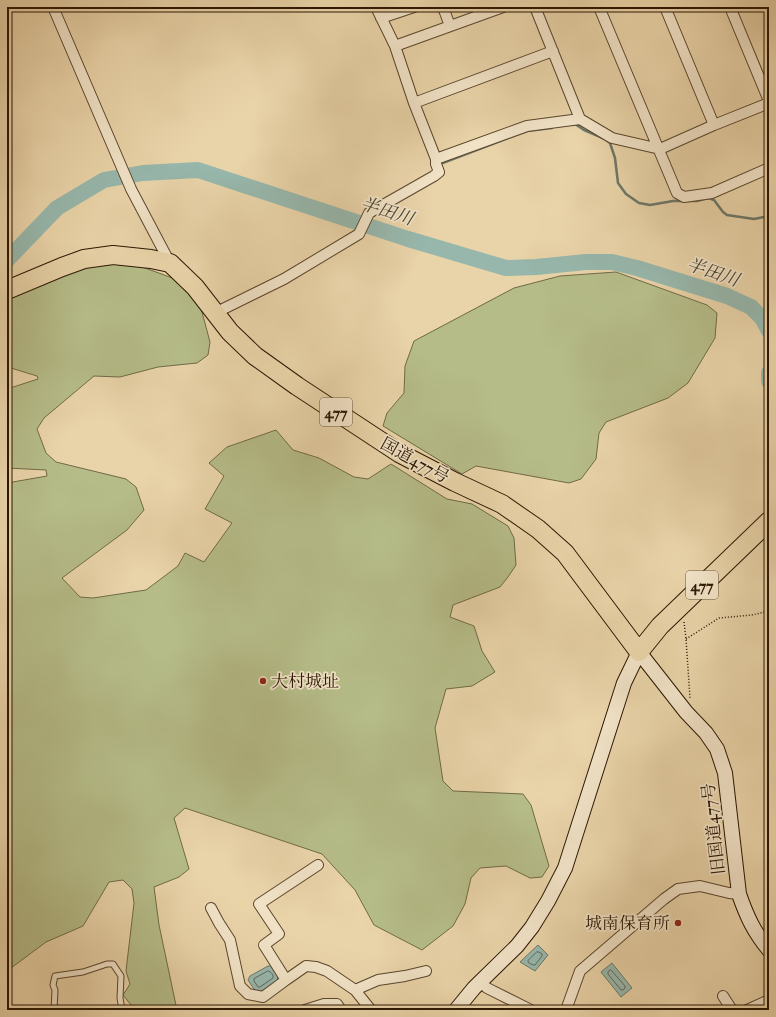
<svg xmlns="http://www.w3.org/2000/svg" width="776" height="1017" viewBox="0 0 776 1017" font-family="'IM FELL Double Pica','Noto Serif JP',serif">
<rect width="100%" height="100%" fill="#e9d3a8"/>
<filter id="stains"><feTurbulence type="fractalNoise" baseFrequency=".005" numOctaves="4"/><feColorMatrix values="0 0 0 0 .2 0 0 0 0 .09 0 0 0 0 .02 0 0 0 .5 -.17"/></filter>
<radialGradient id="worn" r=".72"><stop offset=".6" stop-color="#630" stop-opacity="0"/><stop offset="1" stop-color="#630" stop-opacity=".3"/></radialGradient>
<path fill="#b5bc88" stroke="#706a46" d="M 118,258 L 175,279 L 189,289 L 202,312 L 210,342 L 208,355 L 197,363 L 158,367 L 120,377 L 94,376 L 44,418 L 37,429 L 46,453 L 56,462 L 126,479 L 136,487 L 144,510 L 127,530 L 62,578 L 80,597 L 93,598 L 146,590 L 178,566 L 185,553 L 204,562 L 232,523 L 205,509 L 224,476 L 209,463 L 227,447 L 276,430 L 293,450 L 319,458 L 354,477 L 368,479 L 391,464 L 447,499 L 472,504 L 508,526 L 514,538 L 516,565 L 508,577 L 500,587 L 453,605 L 450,617 L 474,626 L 482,651 L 495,672 L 472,686 L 446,689 L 435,728 L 443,781 L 453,791 L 523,794 L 531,805 L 549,866 L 542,877 L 530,878 L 506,866 L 480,868 L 471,878 L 465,904 L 453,926 L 422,950 L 374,925 L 355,890 L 322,854 L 185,808 L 174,818 L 189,869 L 179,877 L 154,887 L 159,925 L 177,1010 L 146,1010 L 145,1008 L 132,1006 L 123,995 L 130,984 L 126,971 L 134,903 L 132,889 L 123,880 L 109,882 L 83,926 L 46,942 L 7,971 L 7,483 L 47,476 L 46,470 L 7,468 L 7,389 L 38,379 L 37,376 L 11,368 L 7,365 L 7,296 L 88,264 Z
M 616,272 L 707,305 L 717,313 L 715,338 L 688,383 L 668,398 L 606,422 L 599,433 L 596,459 L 581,479 L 569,483 L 476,466 L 462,474 L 383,426 L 387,413 L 404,393 L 405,366 L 414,341 L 514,288 L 560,276 Z"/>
<path fill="#97b7ac" stroke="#6c7768" d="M 538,945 L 548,955 L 535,971 L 520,962 Z
M 612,963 L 632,988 L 621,997 L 601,972 Z
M 268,966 L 271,966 L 278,976 L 277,981 L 260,992 L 256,992 L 248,980 L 250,976 Z"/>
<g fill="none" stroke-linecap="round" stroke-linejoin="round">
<path stroke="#616758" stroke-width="1" d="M 537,952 L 539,952 L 542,954 L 542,956 L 535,965 L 533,965 L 529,963 L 528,961 Z
M 611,970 L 625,986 L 625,988 L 623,990 L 621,990 L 608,974 L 608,972 Z
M 268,971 C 271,971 274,976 273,978 L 260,987 L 258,987 L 254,981 L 254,979 Z"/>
<path stroke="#6c7768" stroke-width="2.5" d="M 573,125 L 575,124 L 584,130 L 605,139 L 610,143 L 615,158 L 618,183 L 626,194 L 639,203 L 650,205 L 673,201 L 683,201
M 440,164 L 527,131 L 552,128
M 688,201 L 697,201 L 708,198 L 714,200 L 723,212 L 727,215 L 754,219 L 769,216"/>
<path stroke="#97b7ac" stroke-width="16" d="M 7,260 L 57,208 L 104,180 L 143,173 L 198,170 L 408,239 L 506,268 L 536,267 L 586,262 L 612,262 L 637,268 L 727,296 L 751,307 L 762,318 L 769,331
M 769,373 L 769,381"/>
<defs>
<path id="lane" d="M 54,1010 L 55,990 L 53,985 L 55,976 L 83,972 L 107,964 L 113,964 L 121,976 L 120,998 L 122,1010"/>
<path id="street" d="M 53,7 L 131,189 L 170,263
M 443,7 L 450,26
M 535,7 L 580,119
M 599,7 L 677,193 L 684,197 L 712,193 L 769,168
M 665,7 L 714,125
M 730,7 L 769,101
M 381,18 L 414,7
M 395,46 L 503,7
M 414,103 L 553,51
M 436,159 L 527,126 L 580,119 L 612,138 L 660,149 L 714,125 L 769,103
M 215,313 L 284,279 L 359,234 L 369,213 L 434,176 L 439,172 L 436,164 L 436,159 L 414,103 L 395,46 L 376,7
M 318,865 L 259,904 L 279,934 L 264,945 L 286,980 L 306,966 L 316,967 L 327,971 L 355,990 L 371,1010
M 211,908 L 219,923 L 230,940 L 240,986 L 248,994 L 263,997 L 286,980
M 481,982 L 487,988 L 531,1010
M 355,990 L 378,980 L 405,976 L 426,971
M 723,996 L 732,1010
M 305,1010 L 324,1004 L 337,1004 L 341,1010
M 566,1010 L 580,971 L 664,899 L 678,889 L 700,886 L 729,893 L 739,894
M 747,1010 L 769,1000"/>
<path id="secondary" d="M 456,1010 L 474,988 L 517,946 L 532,927 L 548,901 L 565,868 L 624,683 L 639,652 L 686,712 L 706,733 L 717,749 L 725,773 L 739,894 C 747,917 754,932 769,950"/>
<path id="highway" d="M 7,290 L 62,267 L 84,259 L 113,255 L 151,259 L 170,263 L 195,287 L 230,332 L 255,356 L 297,386 L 399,453 L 455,482 L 502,504 L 538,529 L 565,553 L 639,652 L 660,626 L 769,521"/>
</defs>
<use href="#lane" stroke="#5a462c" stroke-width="7"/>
<use href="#street" stroke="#5a462c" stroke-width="12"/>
<use href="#secondary" stroke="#2b1703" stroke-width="16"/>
<use href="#highway" stroke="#2b1703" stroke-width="20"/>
<path stroke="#2b1703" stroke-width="1.5" stroke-dasharray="1 2" stroke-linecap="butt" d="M 684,622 L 686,639 L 690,698
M 686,639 L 719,618 L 752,615 L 769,611"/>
<use href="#lane" stroke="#f1e2c6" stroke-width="5"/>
<use href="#street" stroke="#f1e2c6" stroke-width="10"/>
<use href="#secondary" stroke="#f1e2c6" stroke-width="14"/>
<use href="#highway" stroke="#e9d3a8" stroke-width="18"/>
</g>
<g fill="#8f2418" stroke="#f1e2c6" stroke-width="1.5">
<circle cx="263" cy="681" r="4"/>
<circle cx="678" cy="923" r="4"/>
</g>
<g text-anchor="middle" stroke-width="3.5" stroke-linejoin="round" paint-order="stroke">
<g fill="#f1e2c6" stroke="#66543e" stroke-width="1">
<rect x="320" y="398" width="32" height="28" rx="3"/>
<rect x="686" y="571" width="32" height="28" rx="3"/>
</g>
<g font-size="16" font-weight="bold" fill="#2b1703">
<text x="336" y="418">477</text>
<text x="702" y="591">477</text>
</g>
<g font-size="17" fill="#2b1703" stroke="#f1e2c6">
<text transform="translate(415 460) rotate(29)" y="6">国道477号</text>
<text transform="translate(713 829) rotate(-97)" y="6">旧国道477号</text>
</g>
<g font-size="17" fill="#2b1703" stroke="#f1e2c6" text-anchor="start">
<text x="271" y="687">大村城址</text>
<text x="670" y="929" text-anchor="end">城南保育所</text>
</g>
<g font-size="18" font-style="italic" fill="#4b4736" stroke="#f1e2c6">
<text transform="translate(387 211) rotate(18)" y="6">半田川</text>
<text transform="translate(713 272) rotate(19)" y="6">半田川</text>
</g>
</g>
<rect width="776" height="1017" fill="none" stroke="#e9d3a8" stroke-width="24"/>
<rect x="8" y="8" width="760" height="1001" fill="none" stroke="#2b1703" stroke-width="2"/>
<rect x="12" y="12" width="752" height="993" fill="none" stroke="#2b1703"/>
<rect width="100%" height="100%" filter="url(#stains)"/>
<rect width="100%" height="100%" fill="url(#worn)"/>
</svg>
